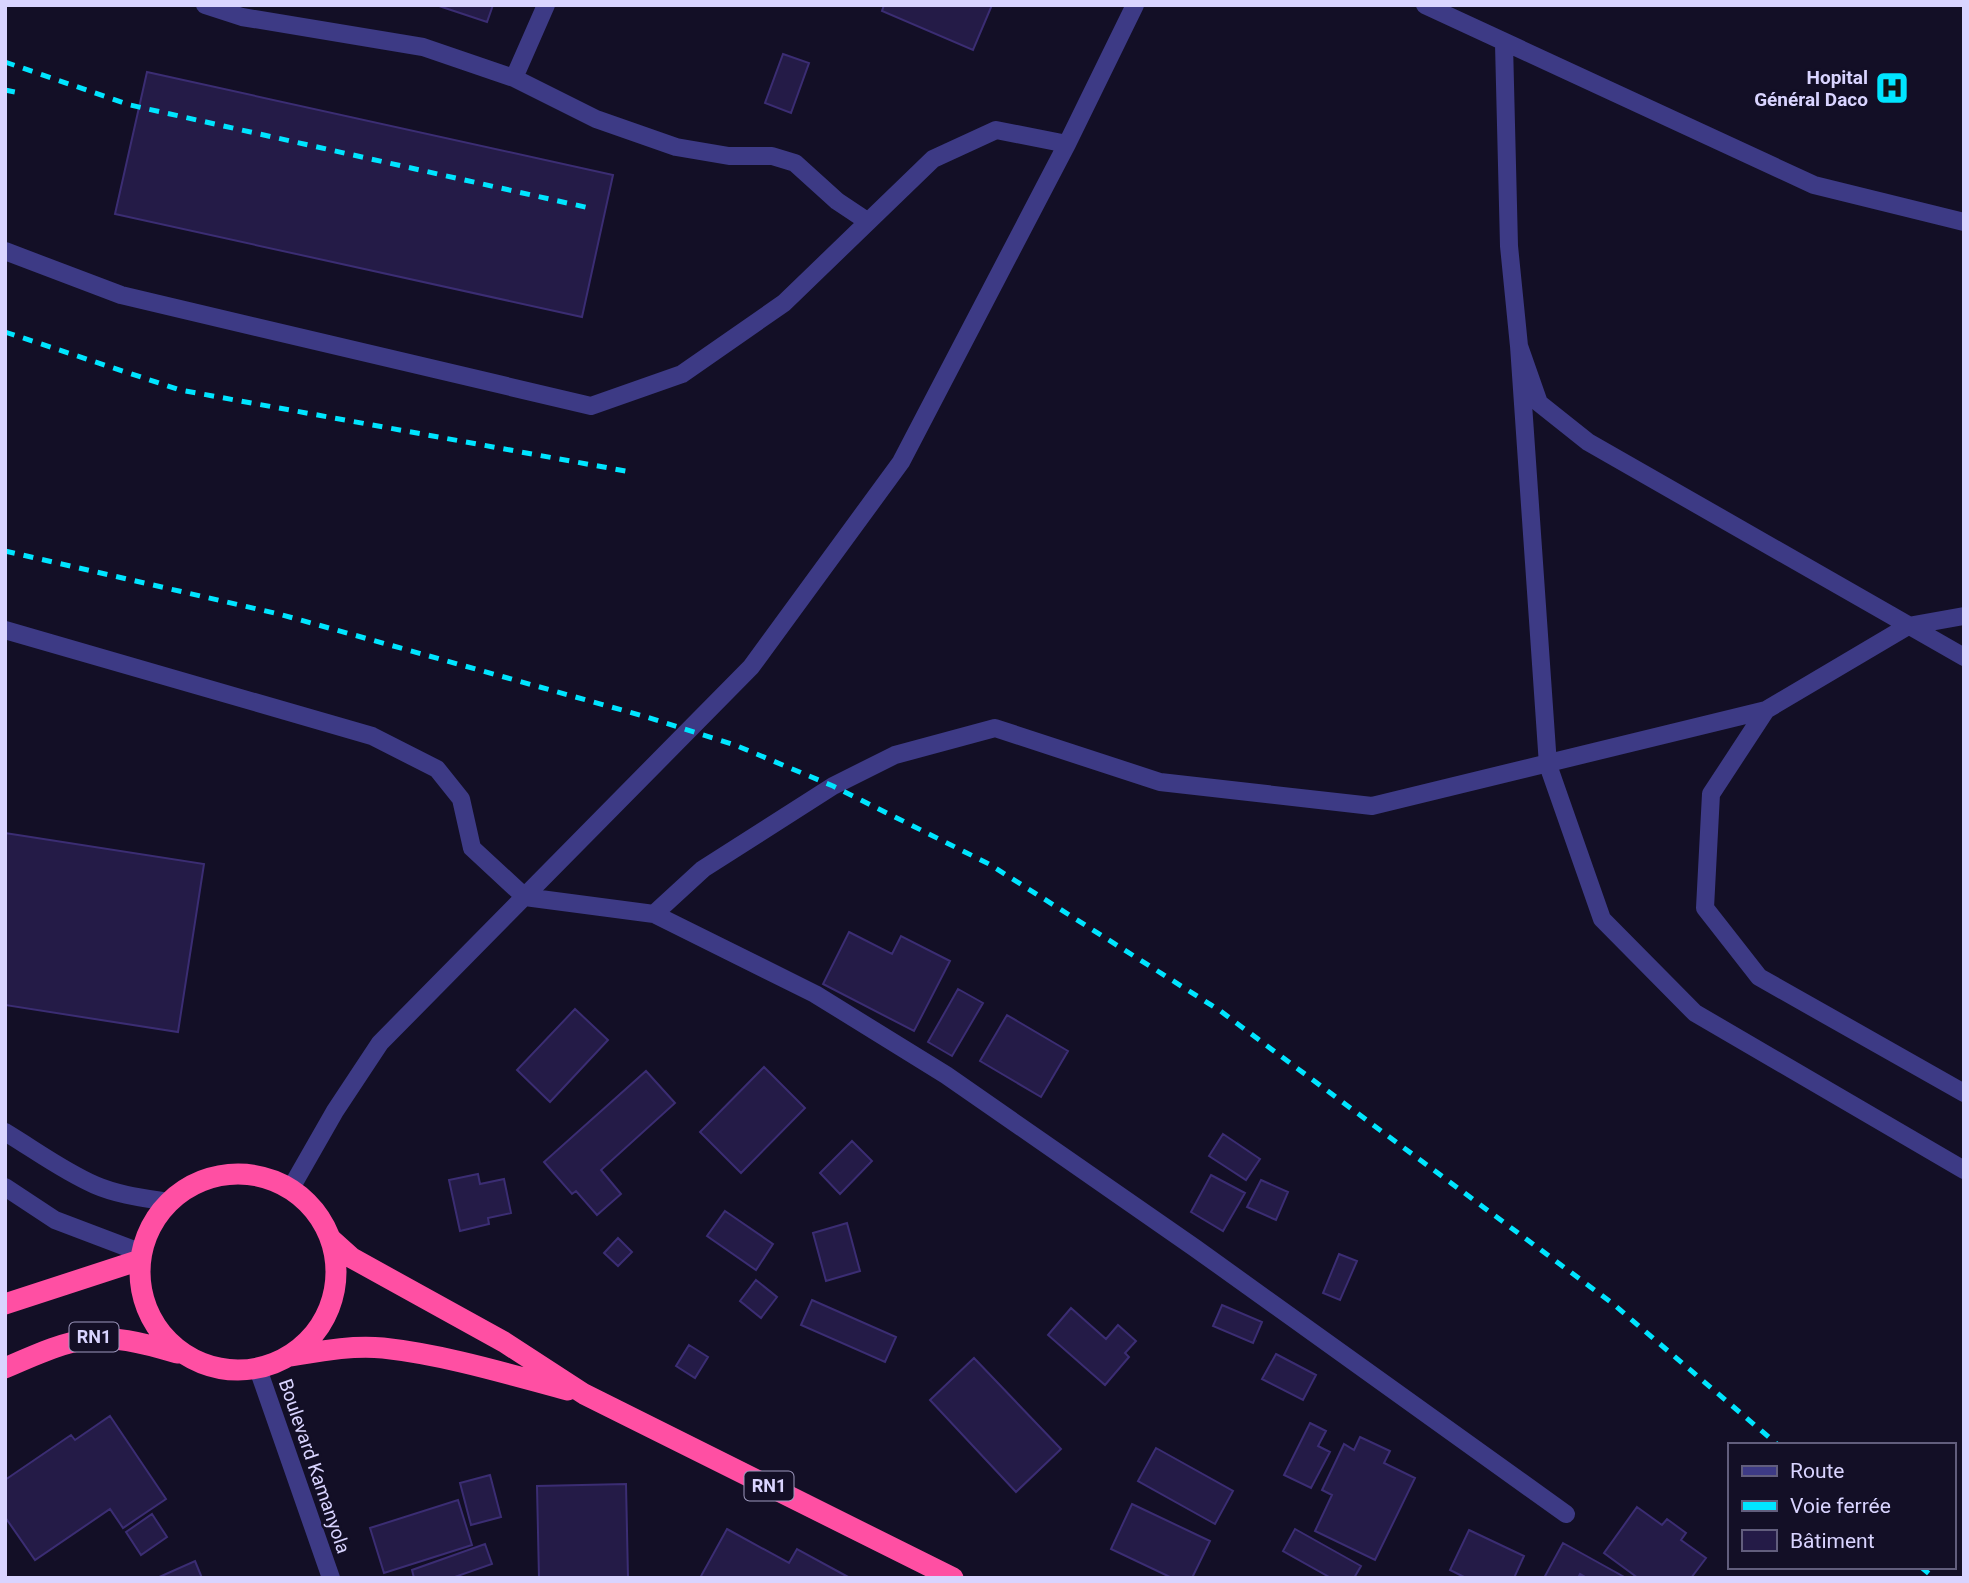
<svg xmlns="http://www.w3.org/2000/svg" width="1969" height="1583" viewBox="0 0 1969 1583" font-family="Roboto,sans-serif">
<rect width="100%" height="100%" fill="#130f26"/>
<path fill="#241b47" stroke="#3b2d73" stroke-width="2" d="M 436,5 L 493,5 L 487,22 Z
M 884,5 L 992,5 L 973,50 L 882,11 Z
M 783,54 L 809,63 L 791,113 L 765,103 Z
M 147,72 L 613,175 L 582,317 L 115,214 Z
M 5,833 L 204,864 L 178,1032 L 5,1005 Z
M 849,932 L 892,954 L 901,936 L 950,961 L 914,1031 L 823,984 Z
M 958,989 L 983,1003 L 952,1056 L 928,1042 Z
M 575,1009 L 608,1040 L 550,1102 L 517,1070 Z
M 1007,1015 L 1068,1051 L 1041,1097 L 980,1061 Z
M 764,1067 L 805,1108 L 741,1173 L 700,1132 Z
M 646,1071 L 675,1103 L 601,1170 L 621,1194 L 597,1215 L 576,1191 L 572,1194 L 544,1162 Z
M 1223,1134 L 1260,1159 L 1246,1180 L 1209,1156 Z
M 852,1141 L 872,1161 L 840,1194 L 820,1173 Z
M 478,1174 L 480,1184 L 504,1179 L 511,1213 L 488,1218 L 489,1224 L 460,1231 L 449,1180 Z
M 1211,1175 L 1245,1193 L 1223,1231 L 1191,1212 Z
M 1261,1180 L 1288,1192 L 1276,1220 L 1247,1207 Z
M 725,1211 L 773,1244 L 756,1270 L 707,1236 Z
M 847,1223 L 860,1271 L 826,1281 L 813,1233 Z
M 618,1238 L 632,1252 L 618,1266 L 604,1253 Z
M 1339,1254 L 1357,1261 L 1340,1300 L 1323,1293 Z
M 756,1280 L 777,1297 L 761,1318 L 740,1301 Z
M 812,1300 L 896,1337 L 885,1362 L 801,1325 Z
M 1222,1305 L 1262,1322 L 1253,1343 L 1213,1326 Z
M 1071,1308 L 1106,1339 L 1118,1325 L 1136,1341 L 1125,1353 L 1129,1357 L 1105,1385 L 1048,1335 Z
M 689,1345 L 708,1357 L 695,1378 L 676,1366 Z
M 1276,1354 L 1316,1375 L 1303,1400 L 1262,1379 Z
M 974,1358 L 1061,1449 L 1016,1492 L 930,1400 Z
M 110,1416 L 166,1499 L 123,1528 L 110,1509 L 35,1560 L 5,1517 L 5,1480 L 71,1435 L 75,1440 Z
M 1310,1423 L 1326,1431 L 1318,1446 L 1330,1452 L 1311,1488 L 1284,1475 Z
M 1360,1437 L 1390,1451 L 1384,1463 L 1415,1478 L 1375,1560 L 1315,1531 L 1332,1495 L 1322,1490 L 1344,1444 L 1354,1450 Z
M 1156,1448 L 1233,1491 L 1215,1524 L 1138,1481 Z
M 490,1475 L 501,1517 L 471,1525 L 460,1483 Z
M 626,1484 L 628,1578 L 539,1578 L 537,1486 Z
M 458,1500 L 472,1545 L 384,1573 L 370,1528 Z
M 1132,1504 L 1210,1541 L 1192,1578 L 1172,1578 L 1111,1549 Z
M 1637,1507 L 1662,1525 L 1667,1519 L 1686,1533 L 1681,1540 L 1706,1558 L 1691,1578 L 1638,1578 L 1604,1553 Z
M 152,1514 L 167,1537 L 141,1555 L 126,1532 Z
M 727,1529 L 789,1563 L 797,1549 L 850,1578 L 700,1578 Z
M 1295,1529 L 1361,1566 L 1354,1578 L 1331,1578 L 1283,1551 Z
M 1469,1530 L 1524,1556 L 1514,1578 L 1466,1578 L 1450,1570 Z
M 1563,1543 L 1626,1578 L 1587,1578 L 1580,1574 L 1578,1578 L 1544,1578 Z
M 485,1544 L 492,1564 L 452,1578 L 414,1578 L 412,1570 Z
M 195,1561 L 202,1578 L 157,1578 Z"/>
<g fill="none" stroke-linecap="round" stroke-linejoin="round">
<path stroke="#3d3a85" stroke-width="18" d="M 205,5 L 242,17 L 423,47 L 514,78 L 596,119 L 676,147 L 729,156 L 772,156 L 795,163 L 837,201 L 867,221
M 1425,5 L 1814,185 L 1964,222
M 1504,44 L 1509,246 L 1519,346 L 1539,403 L 1588,442 L 1964,657
M 514,78 L 546,5
M 5,251 L 121,295 L 591,406 L 682,374 L 784,303 L 933,159 L 996,130 L 1067,144
M 1519,346 L 1548,765 L 1602,919 L 1695,1013 L 1964,1170
M 5,630 L 372,736 L 437,769 L 461,799 L 472,848 L 525,897 L 654,914 L 703,869 L 833,786 L 895,755 L 995,728 L 1160,782 L 1372,806 L 1766,710 L 1908,626 L 1964,616
M 1766,710 L 1711,794 L 1705,908 L 1759,977 L 1964,1093
M 654,914 L 815,994 L 946,1075 L 1195,1248 L 1566,1514
M 5,1132 C 35,1150 63,1171 95,1185 C 118,1195 144,1198 169,1202
M 5,1187 L 55,1220 L 142,1253
M 291,1188 L 335,1111 L 380,1043 L 751,667 L 901,462 L 1067,144 L 1135,5
M 258,1369 L 331,1578"/>
<path stroke="#ff4fa3" stroke-width="21" d="M140 1272a98 98 0 1 1 196 0a98 98 0 1 1-196 0Z
M 332,1240 L 352,1258 L 504,1342 L 584,1394 L 953,1578
M 5,1304 L 140,1260
M 291,1356 C 321,1351 352,1345 383,1348 C 446,1355 508,1374 568,1390
M 5,1368 C 80,1335 98,1329 177,1353"/>
<path stroke="#00e5ff" stroke-width="5" stroke-dasharray="10 9" stroke-linecap="butt" d="M 5,62 L 130,105 L 594,209
M 5,90 L 15,92
M 5,332 L 180,390 L 631,472
M 5,551 L 279,614 L 647,717 L 735,745 L 833,786 L 989,864 L 1219,1010 L 1612,1303 L 1778,1445
M 1921,1567 L 1934,1578"/>
</g>
<defs>
<symbol id="hospital-square" viewBox="-11 -11 22 22"><rect x="-9" y="-9" width="18" height="18" rx="4" fill="#00e5ff" stroke="#130f26"/><path d="M-5-5h3v3.5h4V-5h3V5h-3V1.5h-4V5h-3Z" fill="#111"/></symbol>
</defs>
<g fill-rule="evenodd">
<use href="#hospital-square" x="1873" y="69" width="38" height="38"/>
</g>
<g text-anchor="middle" stroke-width="5" stroke-linejoin="round" paint-order="stroke">
<g fill="#130f26" stroke="#9e99be" stroke-width="2">
<rect x="69.5" y="1322.5" width="49" height="29" rx="5"/>
<rect x="744.5" y="1471.5" width="49" height="29" rx="5"/>
</g>
<g font-size="18" font-weight="bold" fill="#d9d4ff">
<text x="94" y="1343">RN1</text>
<text x="769" y="1492">RN1</text>
</g>
<g font-size="19" font-weight="bold" fill="#d9d4ff" stroke="#130f26" text-anchor="end">
<text x="1868" y="84">Hopital<tspan x="1868" dy="22">Général Daco</tspan></text>
</g>
<g font-size="19" fill="#d9d4ff" stroke="#130f26">
<text transform="translate(315 1466) rotate(71)" y="7">Boulevard Kamanyola</text>
</g>
</g>
<rect width="1969" height="1583" fill="none" stroke="#d9d4ff" stroke-width="14"/>
<rect x="1728" y="1443" width="228" height="126" fill="#130f26" stroke="#625e7d" stroke-width="2"/>
<rect x="1742" y="1466" width="35" height="10" fill="#3d3a85" stroke="#625e7d" stroke-width="2"/>
<text x="1790" y="1478" font-size="21" fill="#d9d4ff">Route</text>
<rect x="1742" y="1501" width="35" height="10" fill="#00e5ff" stroke="#625e7d" stroke-width="2"/>
<text x="1790" y="1513" font-size="21" fill="#d9d4ff">Voie ferrée</text>
<rect x="1742" y="1530" width="35" height="21" fill="#241b47" stroke="#625e7d" stroke-width="2"/>
<text x="1790" y="1548" font-size="21" fill="#d9d4ff">Bâtiment</text>
</svg>
